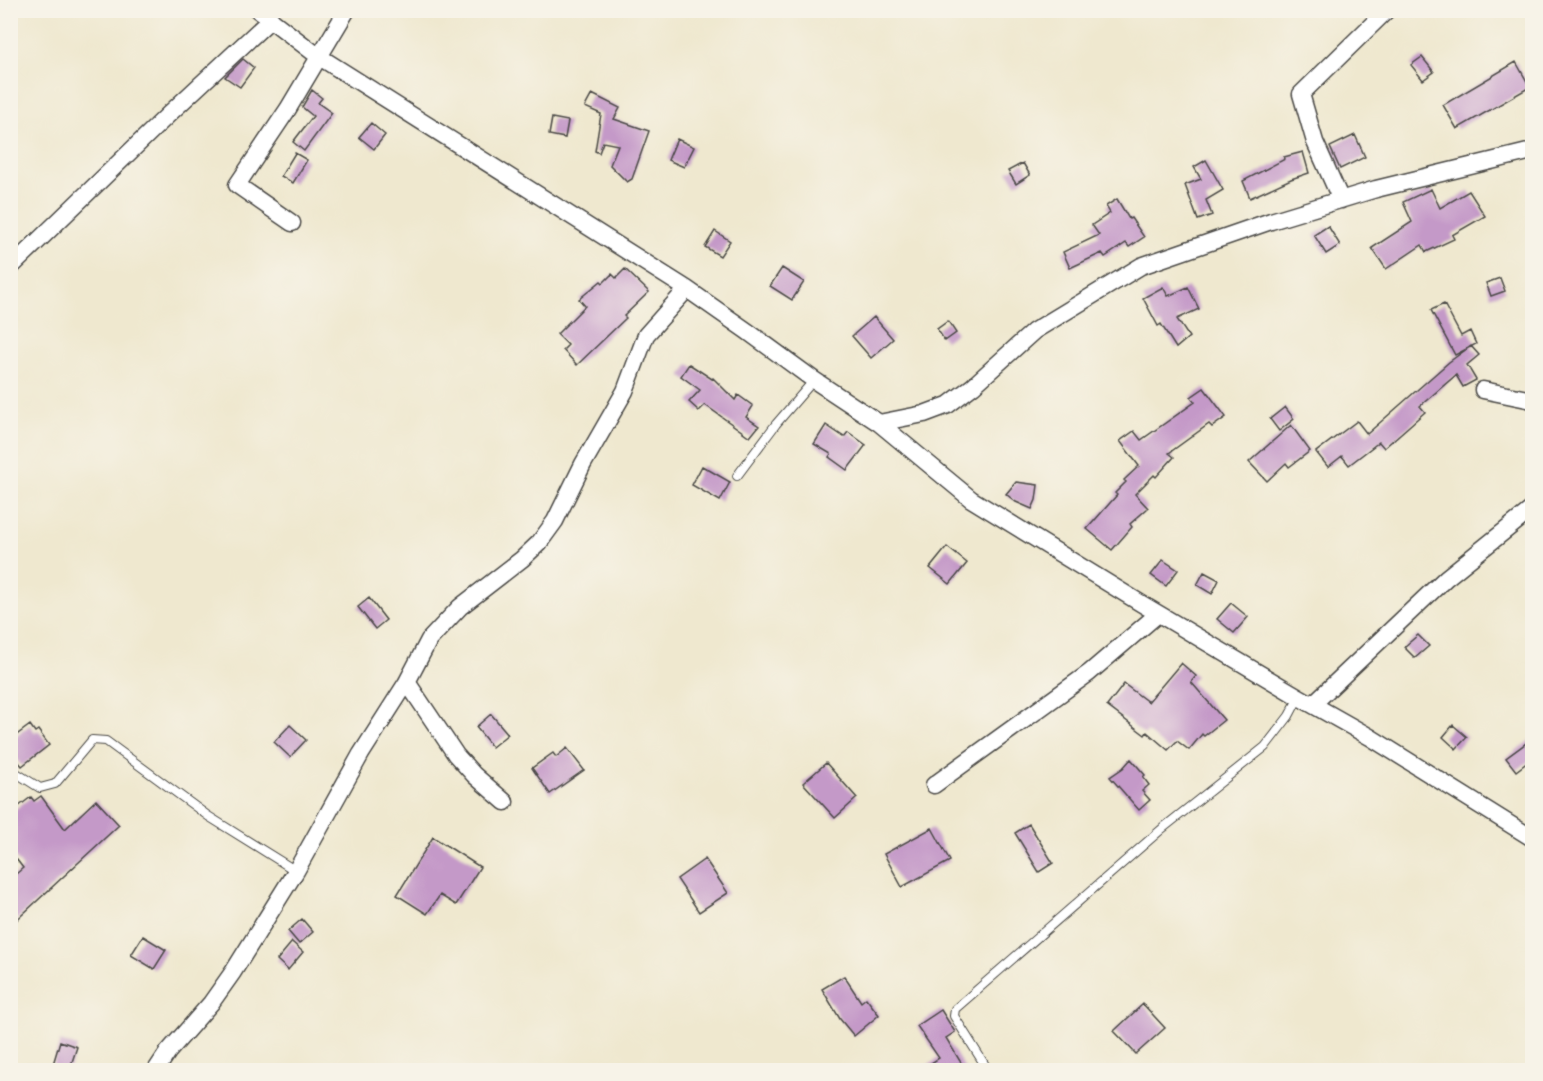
<svg xmlns="http://www.w3.org/2000/svg" width="1543" height="1081" viewBox="0 0 1543 1081" font-family="'IM FELL Double Pica',serif">
<rect width="100%" height="100%" fill="#f7f3e8"/>
<filter id="ink" filterUnits="userSpaceOnUse"><feTurbulence type="fractalNoise" baseFrequency=".0167" numOctaves="2"/><feDisplacementMap in="SourceGraphic" scale="12" xChannelSelector="R" yChannelSelector="G"/><feConvolveMatrix kernelMatrix="1 2 1 2 8 2 1 2 1" color-interpolation-filters="sRGB"/></filter>
<filter id="wash" filterUnits="userSpaceOnUse"><feTurbulence type="fractalNoise" baseFrequency=".008" numOctaves="4" result="noise"/><feDisplacementMap in="SourceGraphic" scale="24" xChannelSelector="R" yChannelSelector="G"/><feGaussianBlur stdDeviation="1.35" result="paint"/><feColorMatrix in="noise" values="0 0 0 0 0 0 0 0 0 0 0 0 0 0 0 0 0 1.4 0 .05"/><feComposite in="paint" operator="in"/></filter>
<g filter="url(#wash)">
<rect width="100%" height="100%" fill="#efe8cf"/>
<g id="blocks">
<path fill="#c499c8" d="M 1422,57 L 1434,72 L 1423,80 L 1411,65 Z
M 243,59 L 254,68 L 240,87 L 225,77 Z
M 1516,62 L 1530,87 L 1457,129 L 1443,105 Z
M 312,90 L 322,98 L 318,103 L 332,113 L 304,151 L 293,142 L 313,116 L 302,107 Z
M 592,94 L 620,108 L 614,119 L 649,131 L 632,179 L 627,182 L 610,165 L 618,145 L 603,142 L 599,153 L 595,151 L 601,114 L 585,107 Z
M 552,118 L 568,121 L 565,138 L 549,135 Z
M 371,123 L 385,135 L 374,149 L 359,137 Z
M 1355,135 L 1365,157 L 1340,169 L 1330,147 Z
M 677,139 L 694,147 L 684,167 L 668,160 Z
M 1303,152 L 1309,173 L 1291,179 L 1250,198 L 1243,181 L 1285,159 L 1284,157 Z
M 295,153 L 307,160 L 293,183 L 281,176 Z
M 1206,160 L 1223,190 L 1206,200 L 1212,215 L 1198,220 L 1185,185 L 1201,179 L 1194,167 Z
M 1023,163 L 1030,175 L 1016,184 L 1008,171 Z
M 1431,189 L 1440,208 L 1469,191 L 1485,216 L 1452,235 L 1454,239 L 1426,252 L 1422,245 L 1386,269 L 1372,248 L 1412,222 L 1403,202 Z
M 1117,199 L 1129,219 L 1131,218 L 1144,237 L 1129,247 L 1126,243 L 1105,257 L 1102,253 L 1070,268 L 1063,252 L 1099,235 L 1092,225 L 1110,213 L 1106,206 Z
M 1328,226 L 1340,245 L 1326,254 L 1314,235 Z
M 715,231 L 730,241 L 720,256 L 705,247 Z
M 782,268 L 804,282 L 792,300 L 770,286 Z
M 625,269 L 649,292 L 624,316 L 626,318 L 577,365 L 563,350 L 568,345 L 557,334 L 585,306 L 579,299 L 601,281 L 603,283 L 612,274 L 616,278 Z
M 1500,278 L 1505,291 L 1491,296 L 1486,283 Z
M 1163,287 L 1168,296 L 1188,287 L 1199,309 L 1177,319 L 1189,337 L 1176,348 L 1161,324 L 1158,326 L 1143,298 Z
M 1444,304 L 1461,336 L 1470,331 L 1476,344 L 1455,355 L 1431,310 Z
M 874,317 L 893,339 L 871,358 L 852,336 Z
M 948,321 L 956,333 L 945,341 L 937,329 Z
M 1471,346 L 1479,355 L 1467,365 L 1476,380 L 1463,387 L 1456,375 L 1420,406 L 1425,412 L 1384,448 L 1379,442 L 1349,465 L 1342,456 L 1328,467 L 1316,452 L 1357,421 L 1367,434 L 1449,362 Z
M 689,364 L 712,379 L 713,378 L 735,400 L 738,395 L 753,406 L 746,417 L 759,426 L 750,437 L 705,405 L 699,411 L 689,402 L 700,390 L 681,376 Z
M 1204,388 L 1226,417 L 1212,427 L 1209,424 L 1169,453 L 1174,457 L 1156,477 L 1154,475 L 1135,494 L 1148,508 L 1130,524 L 1132,527 L 1112,550 L 1087,529 L 1117,495 L 1115,493 L 1126,482 L 1124,480 L 1139,466 L 1120,441 L 1134,431 L 1141,440 L 1195,402 L 1191,397 Z
M 1285,407 L 1294,419 L 1279,431 L 1270,419 Z
M 826,425 L 844,437 L 848,432 L 866,445 L 847,470 L 829,457 L 831,454 L 814,444 Z
M 1291,425 L 1310,451 L 1289,467 L 1286,463 L 1267,481 L 1249,462 Z
M 702,466 L 730,482 L 720,501 L 692,485 Z
M 1016,482 L 1038,485 L 1036,500 L 1032,509 L 1016,502 L 1006,494 Z
M 947,547 L 967,563 L 950,584 L 930,568 Z
M 1163,560 L 1178,570 L 1166,586 L 1151,575 Z
M 1204,572 L 1219,580 L 1212,594 L 1197,585 Z
M 369,598 L 386,620 L 375,629 L 358,607 Z
M 1231,603 L 1248,617 L 1234,633 L 1217,619 Z
M 1418,635 L 1429,646 L 1415,658 L 1404,647 Z
M 1181,663 L 1196,676 L 1191,682 L 1224,720 L 1204,736 L 1202,734 L 1189,750 L 1177,741 L 1168,750 L 1147,732 L 1145,735 L 1107,706 L 1124,684 L 1148,702 Z
M 491,714 L 508,734 L 492,747 L 476,727 Z
M 30,725 L 35,732 L 38,730 L 49,745 L 22,766 L 12,754 L 17,750 L 10,740 Z
M 290,725 L 306,740 L 290,757 L 274,742 Z
M 1453,725 L 1467,737 L 1456,749 L 1443,737 Z
M 1533,738 L 1533,758 L 1516,771 L 1506,758 Z
M 567,748 L 584,770 L 550,794 L 532,768 L 553,753 L 556,757 Z
M 1131,759 L 1145,775 L 1143,777 L 1149,785 L 1142,791 L 1150,800 L 1139,810 L 1110,777 L 1123,768 Z
M 826,763 L 857,798 L 835,818 L 803,783 Z
M 41,796 L 65,829 L 96,800 L 119,825 L 10,926 L 10,879 L 23,868 L 10,851 L 10,813 L 31,797 L 34,801 Z
M 1029,824 L 1053,863 L 1039,872 L 1015,833 Z
M 932,828 L 950,861 L 902,887 L 884,854 Z
M 433,837 L 480,867 L 456,905 L 440,895 L 427,914 L 397,895 Z
M 705,859 L 728,893 L 699,912 L 677,879 Z
M 302,919 L 313,932 L 299,944 L 288,931 Z
M 143,936 L 166,950 L 154,969 L 131,955 Z
M 292,942 L 303,952 L 288,970 L 277,960 Z
M 844,976 L 861,1002 L 866,998 L 879,1015 L 854,1036 L 840,1019 L 822,989 Z
M 1143,1004 L 1165,1028 L 1136,1054 L 1114,1031 Z
M 941,1010 L 955,1032 L 946,1038 L 966,1071 L 919,1071 L 939,1058 L 917,1026 Z
M 60,1041 L 77,1047 L 69,1071 L 51,1071 Z"/>
</g>
</g>
<g filter="url(#ink)">
<use href="#blocks" fill-opacity="0" stroke="#484744" stroke-width="1.5"/>
<g fill="none" stroke-linecap="round" stroke-linejoin="round">
<defs>
<path id="service" d="M 737,476 L 776,424 L 814,380
M 10,769 L 40,788 L 55,784 L 92,740 L 106,741 L 208,816 L 296,871
M 988,1070 L 954,1016 L 955,1009 L 1163,828 L 1265,747 L 1289,716 L 1299,697"/>
<path id="minor" d="M 258,10 L 318,56 L 687,289 L 747,331 L 814,380 L 879,423 L 924,414 L 948,405 L 973,386 L 1034,331 L 1141,266 L 1271,221 L 1376,189 L 1532,151
M 1341,200 L 1315,142 L 1301,94 L 1387,10
M 292,223 L 237,185 L 288,109 L 347,10
M 10,268 L 169,114 L 271,19
M 1483,390 L 1532,400
M 879,423 L 971,499 L 1142,604 L 1299,697 L 1370,737 L 1532,838
M 407,682 L 456,755 L 474,775 L 505,802
M 1313,704 L 1446,578 L 1532,509
M 934,785 L 1089,673 L 1158,614
M 156,1070 L 168,1052 L 211,1003 L 233,972 L 296,871 L 361,754 L 407,682 L 429,640 L 460,607 L 522,559 L 539,543 L 555,521 L 583,464 L 625,391 L 646,335 L 687,289"/>
</defs>
<use href="#service" stroke="#484744" stroke-width="10"/>
<use href="#minor" stroke="#484744" stroke-width="19"/>
<use href="#service" stroke="#fff" stroke-width="8"/>
<use href="#minor" stroke="#fff" stroke-width="16"/>
</g>
</g>
<rect width="1543" height="1081" fill="none" stroke="#f7f3e8" stroke-width="36"/>
</svg>
